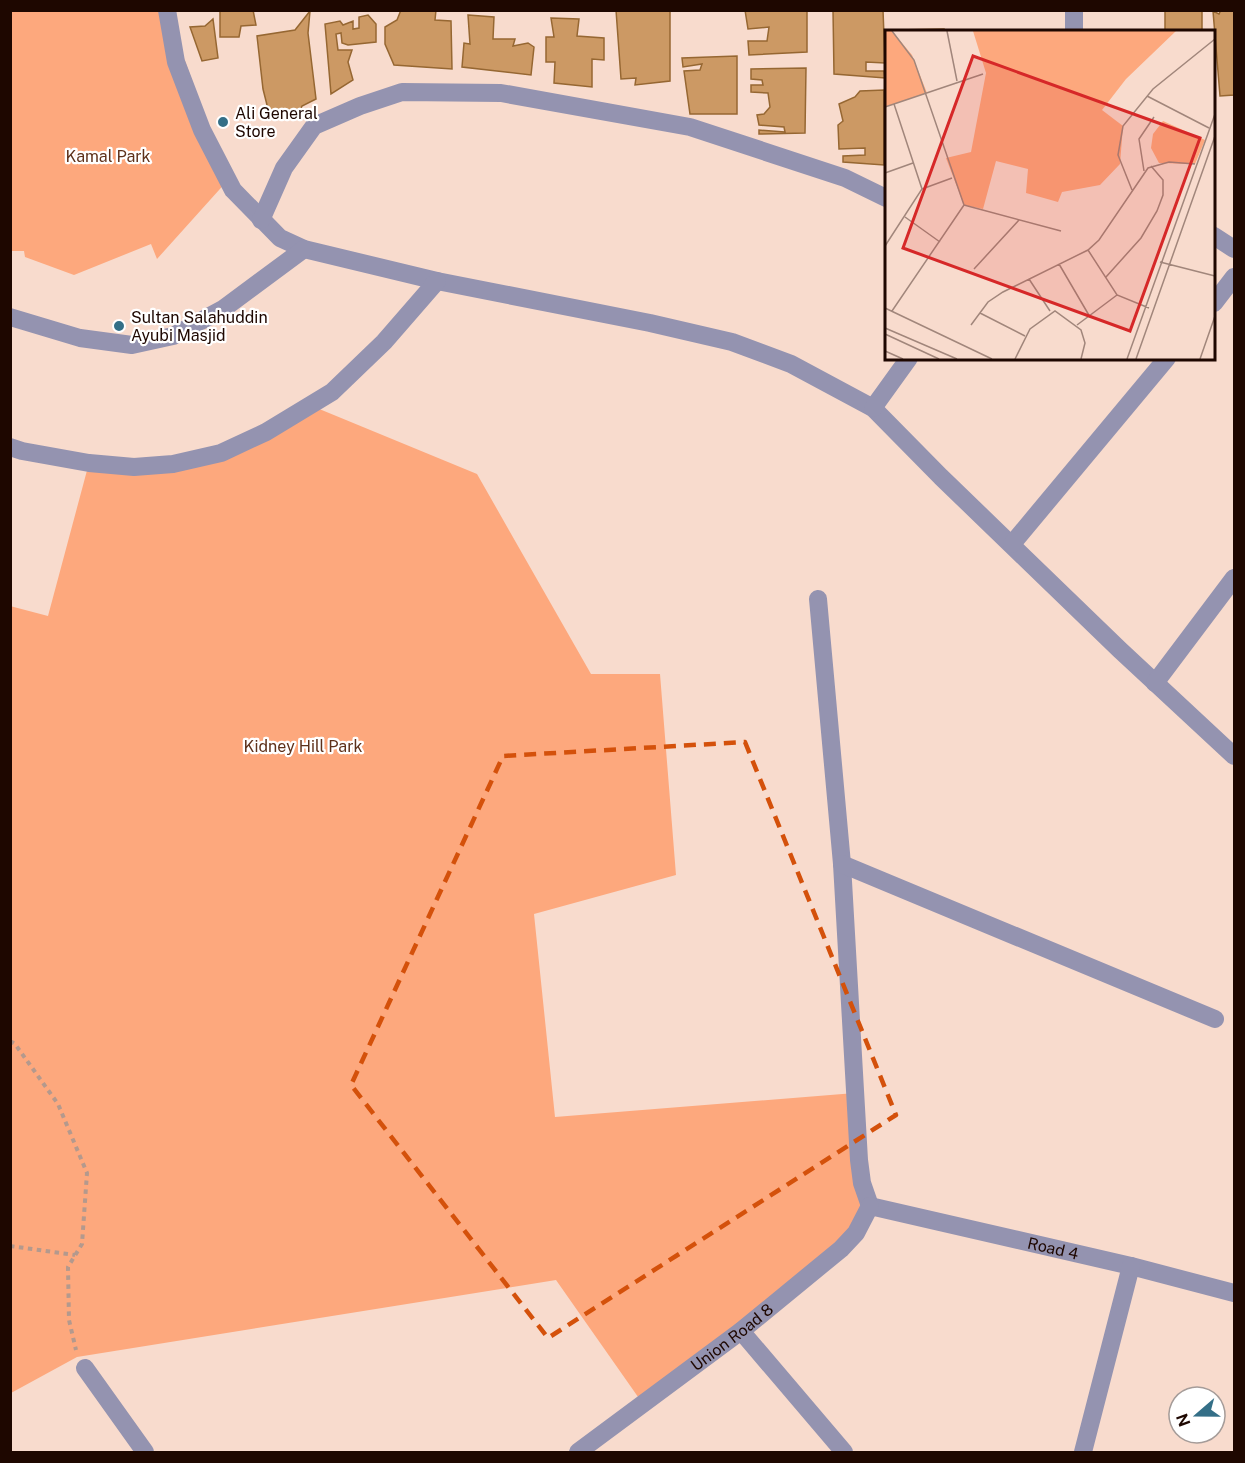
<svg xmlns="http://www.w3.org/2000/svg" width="1245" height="1463" viewBox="0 0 1245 1463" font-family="'Public Sans',sans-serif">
<rect width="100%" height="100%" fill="#f8dbcd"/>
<path fill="#fda87d" d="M 10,11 L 167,11 L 228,180 L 157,259 L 151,244 L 74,275 L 25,257 L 24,251 L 11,251 Z
M 312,406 L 477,474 L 591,674 L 660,674 L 676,875 L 534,914 L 555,1117 L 855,1093 L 870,1206 L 830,1258 L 643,1404 L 556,1280 L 77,1357 L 11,1393 L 10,606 L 48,616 L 89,463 L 221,453 Z"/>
<path fill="#cc9964" stroke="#966732" stroke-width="1.5" d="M 220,10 L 253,10 L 256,25 L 241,26 L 239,37 L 220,37 Z
M 401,10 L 436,10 L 435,20 L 451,21 L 452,69 L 394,65 L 385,44 L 385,27 L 397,20 Z
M 616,10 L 670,10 L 670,81 L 635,85 L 636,78 L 621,79 Z
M 745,10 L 807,10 L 807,52 L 749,55 L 748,41 L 767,41 L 769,27 L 748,29 Z
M 833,10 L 883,10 L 885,63 L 866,62 L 866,71 L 884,71 L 885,78 L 834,74 Z
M 1165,10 L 1202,10 L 1202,32 L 1165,32 Z
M 1221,10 L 1234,10 L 1234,95 L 1220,96 L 1213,11 L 1219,14 Z
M 310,11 L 308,33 L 316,99 L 302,106 L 298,115 L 270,117 L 263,89 L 257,36 L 295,30 Z
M 368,15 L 376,24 L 376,42 L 348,45 L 342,43 L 341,33 L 336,34 L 338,50 L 352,50 L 348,62 L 353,80 L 331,94 L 325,24 L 340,21 L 343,25 L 353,21 L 353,29 L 359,28 L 359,17 Z
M 468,15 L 494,17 L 493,39 L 515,39 L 513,46 L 528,43 L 534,47 L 531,75 L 462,67 L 464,43 L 470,44 Z
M 551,18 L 579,19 L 577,36 L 604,38 L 604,60 L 592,59 L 592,87 L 554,83 L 555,62 L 546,62 L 546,37 L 554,37 Z
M 213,19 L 218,58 L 202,61 L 190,27 L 205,26 Z
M 944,29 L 944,32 L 895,30 Z
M 951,30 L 994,30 L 951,32 Z
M 737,56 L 737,114 L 690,114 L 684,71 L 700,70 L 702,64 L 683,67 L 682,58 Z
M 806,68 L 805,133 L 759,134 L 759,130 L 785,132 L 784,127 L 759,125 L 757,115 L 764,114 L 770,107 L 768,93 L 751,92 L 751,85 L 763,85 L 762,80 L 751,79 L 751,69 Z
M 884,90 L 884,165 L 843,162 L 843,156 L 865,155 L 865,148 L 839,149 L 838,125 L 843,121 L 839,104 L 855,97 L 860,91 Z"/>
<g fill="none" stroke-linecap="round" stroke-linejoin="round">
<path stroke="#b4998d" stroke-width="4" stroke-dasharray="4.5 4.5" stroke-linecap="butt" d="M 10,1041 L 15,1044 L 58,1104 L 87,1173 L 82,1244 L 68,1267 L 69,1320 L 76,1350
M 10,1246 L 75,1255"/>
<g stroke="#9493b0" stroke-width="18">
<path d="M 167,10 L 176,62 L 202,130 L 233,190 L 280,238 L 304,249 L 437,281 L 650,323 L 732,342 L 791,364 L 873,408 L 941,477 L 1120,650 L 1234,756"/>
<path d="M 1074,10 L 1074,32"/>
<path d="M 261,220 L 284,168 L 314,126 L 360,106 L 402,92 L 501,93 L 690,127 L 845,178 L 886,198"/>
<path d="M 1214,236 L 1234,249"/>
<path d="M 1214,303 L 1234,277"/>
<path d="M 10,317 L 80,338 L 132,345 L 173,336 L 223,309 L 304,249"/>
<path d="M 873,408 L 909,358"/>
<path d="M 10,447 L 22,451 L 89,463 L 134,467 L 173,464 L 221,453 L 266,432 L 332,392 L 384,342 L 437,281"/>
<path d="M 1012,544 L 1167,358"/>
<path d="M 818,599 L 842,864 L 859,1160 L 862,1183 L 870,1206"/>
<path d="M 1155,683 L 1234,578"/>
<path d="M 842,864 L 1215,1019"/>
<path id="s1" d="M 870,1206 L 1131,1266 L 1234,1293"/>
<path d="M 741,1331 L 844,1452"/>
<path d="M 85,1368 L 145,1452"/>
<path id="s2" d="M 578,1452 L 741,1331 L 841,1249 L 856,1233 L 870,1206"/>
<path d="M 1083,1452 L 1131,1266"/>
</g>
</g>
<path fill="none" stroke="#d4510b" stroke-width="4.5" stroke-dasharray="12 8" stroke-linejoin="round" d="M 745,742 L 896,1115 L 548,1338 L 351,1085 L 503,756 Z"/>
<g fill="#346f87" stroke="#fff" stroke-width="2">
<circle cx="223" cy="122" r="6"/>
<circle cx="119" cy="326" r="6"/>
</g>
<g text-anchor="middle" stroke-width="4.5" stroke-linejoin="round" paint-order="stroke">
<g font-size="16" fill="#1e0700" stroke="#fff" text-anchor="start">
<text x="235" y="119">Ali General<tspan x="235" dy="18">Store</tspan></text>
<text x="131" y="323">Sultan Salahuddin<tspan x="131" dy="18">Ayubi Masjid</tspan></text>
</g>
<g font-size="16" fill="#5e311a" stroke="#fff">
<text x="108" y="162">Kamal Park</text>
<text x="303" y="752">Kidney Hill Park</text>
</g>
<g font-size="16" fill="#1e0700" stroke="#fff">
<text dy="6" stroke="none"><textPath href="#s1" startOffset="188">Road 4</textPath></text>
<text dy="6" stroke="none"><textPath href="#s2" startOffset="192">Union Road 8</textPath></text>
</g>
</g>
<g transform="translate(885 30)">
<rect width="330" height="330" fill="#f8dbcd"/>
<path d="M 0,1 L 7,1 L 27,25 L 42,63 L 0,77 ZM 88,1 L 291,1 L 241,49 L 217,80 L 238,96 L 235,134 L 215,155 L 177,162 L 173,172 L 141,163 L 143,139 L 111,131 L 98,179 L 79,175 L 61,128 L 86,122 L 101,43 ZM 278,91 L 320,110 L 310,134 L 274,133 L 266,118 L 268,104 Z" fill="#fda87d"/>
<path fill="none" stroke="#a1867b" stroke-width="1.5" d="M 7,1 L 29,30 L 79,175M 62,1 L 72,51M 262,66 L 324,98M 0,77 L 98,44M 259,141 L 254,109 L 269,87M 0,143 L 28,133M 37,159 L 67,148M 247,160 L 233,125 L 238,96 L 268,59 L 330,9M 79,175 L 176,201M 20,187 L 55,212M 0,216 L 37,159 L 9,74M 203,220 L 232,265 L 264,278M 275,232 L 330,246M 174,234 L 205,287M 89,239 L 134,190M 221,247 L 256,208 L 272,181 L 278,165 L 278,150 L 266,136M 144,249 L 165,281M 0,278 L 107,329M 7,281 L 79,175M 95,283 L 140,306M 86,295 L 103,272 L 118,262 L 203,220 L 214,210 L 263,138 L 284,132 L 310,134M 192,295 L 232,265M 0,298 L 72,329M 0,304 L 54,329M 0,321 L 18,329M 130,329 L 145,299 L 170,281 L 196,300 L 200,313 L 196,329M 242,329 L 330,84M 251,329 L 330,106M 315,329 L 330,286"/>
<path fill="#d62828" fill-opacity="0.15" stroke="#d62828" stroke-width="3" d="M 88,26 L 315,108 L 245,301 L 18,218 Z"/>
<rect width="330" height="330" fill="none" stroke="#1e0700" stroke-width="3"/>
</g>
<rect width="1245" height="1463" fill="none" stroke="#1e0700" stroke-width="24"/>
<g transform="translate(1197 1415) rotate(250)"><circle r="28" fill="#ffffff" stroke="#a59c99" stroke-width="1.5"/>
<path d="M0-4.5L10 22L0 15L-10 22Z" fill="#346f87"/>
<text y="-9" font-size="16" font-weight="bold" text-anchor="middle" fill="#1e0700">N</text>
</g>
</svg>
